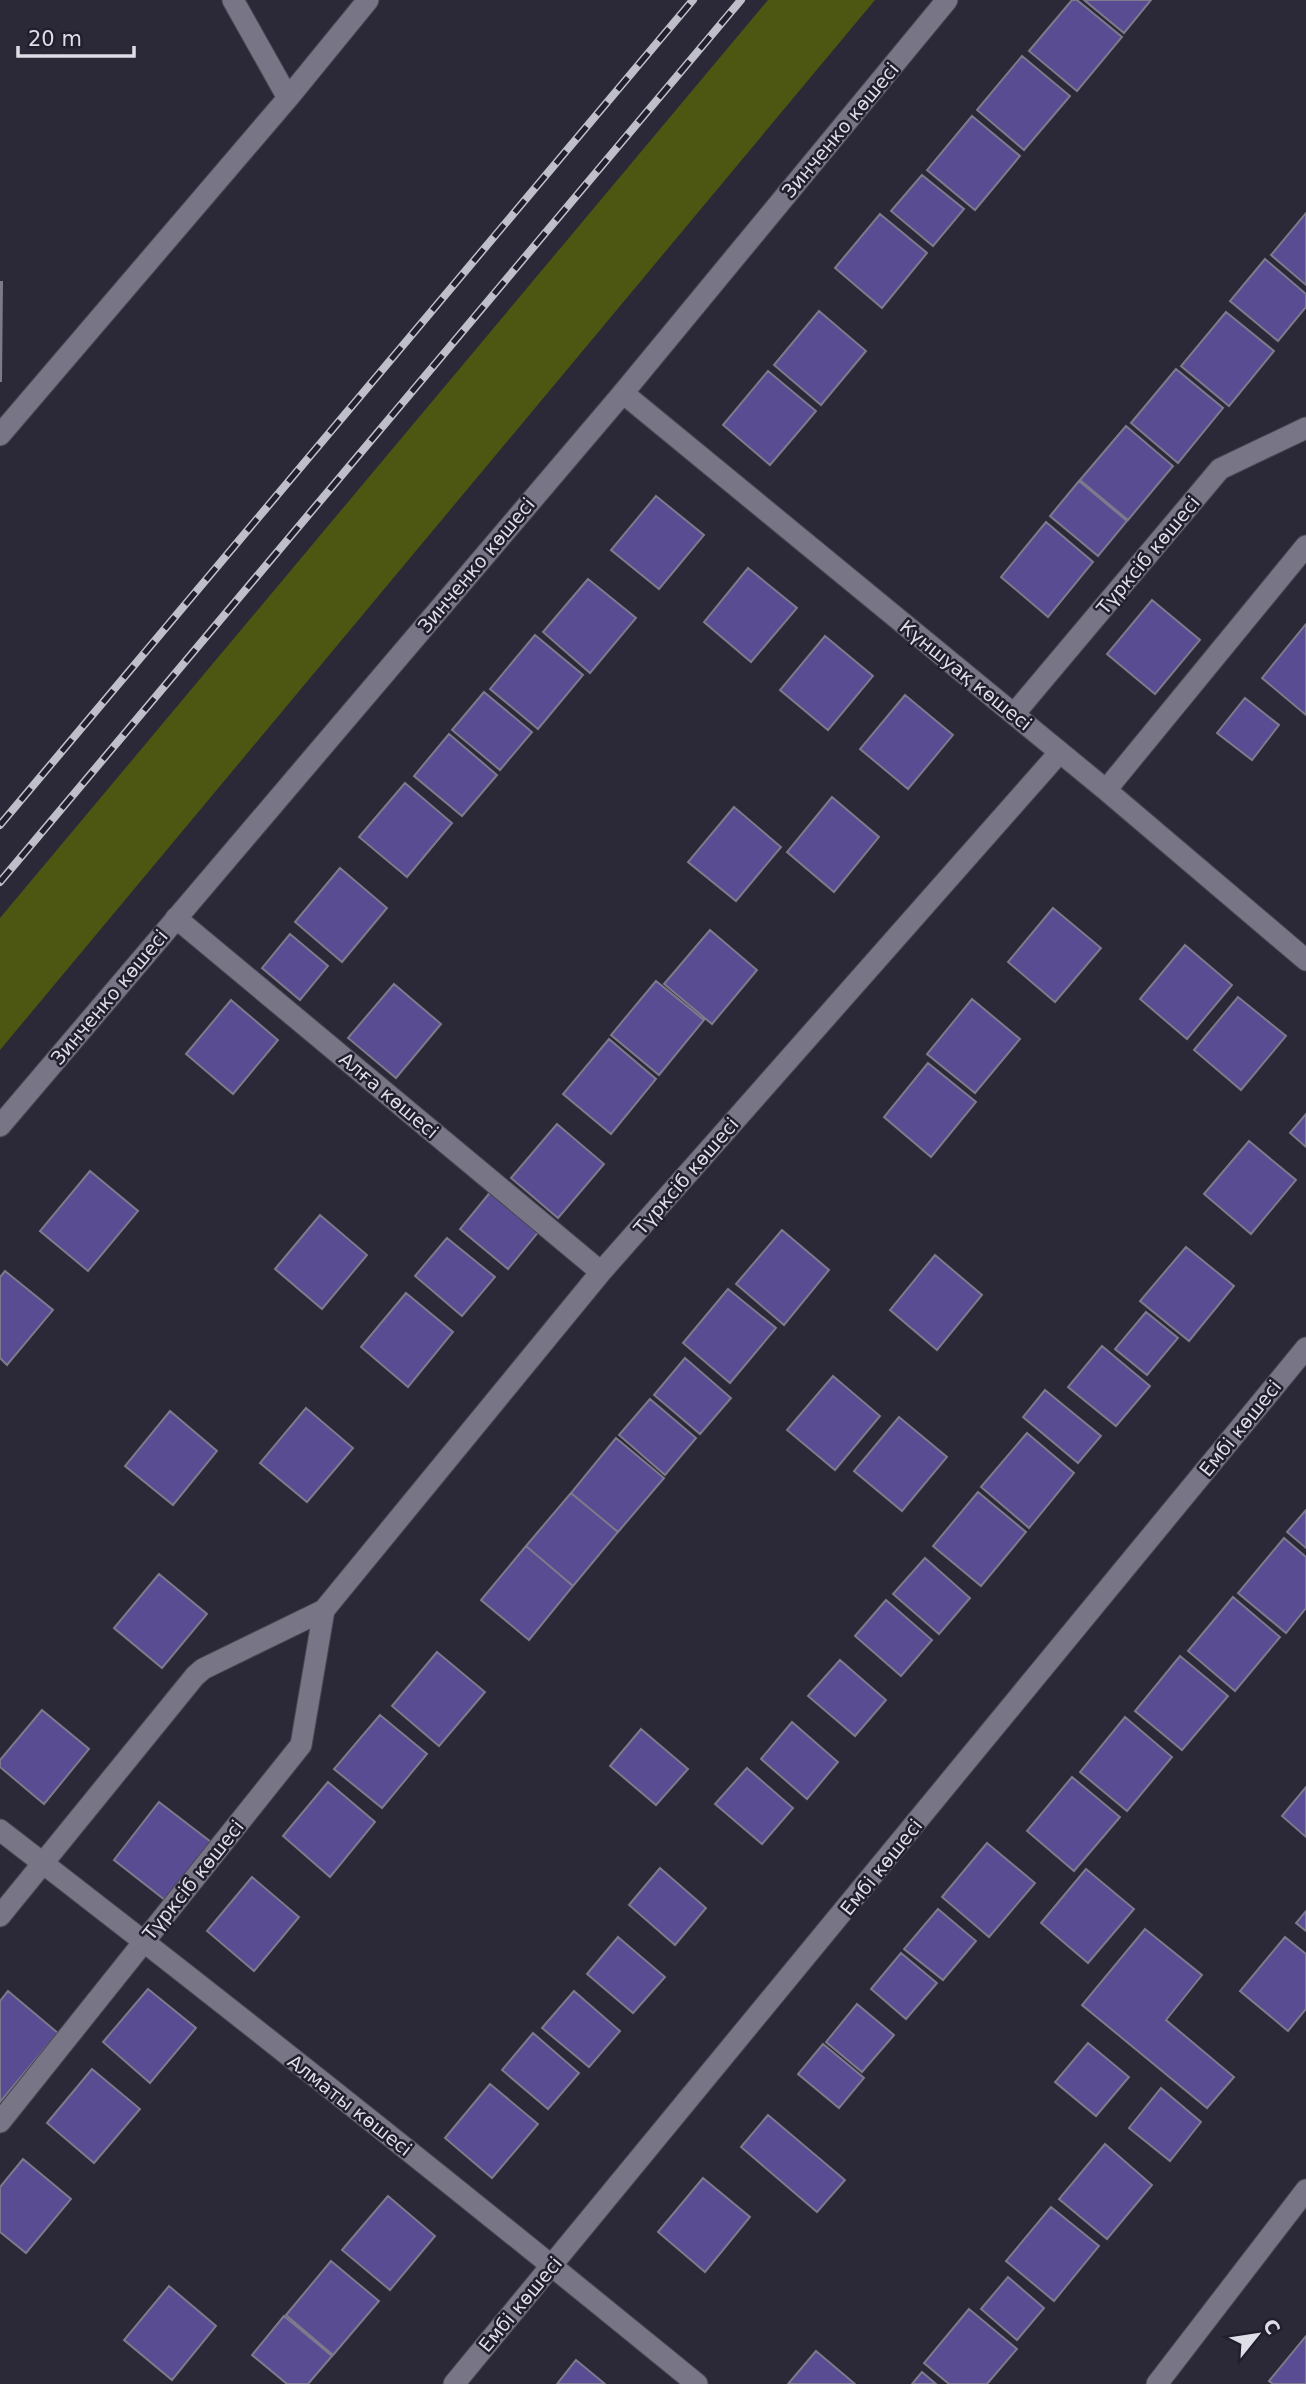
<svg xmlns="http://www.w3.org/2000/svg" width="1306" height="2384" viewBox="0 0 1306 2384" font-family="'DejaVu Sans',sans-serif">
<rect width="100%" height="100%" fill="#2b2937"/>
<path fill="#4d5711" d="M 768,0 L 875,0 L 0,1050 L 0,918 Z"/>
<path fill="#5a4c93" stroke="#7c7a8b" stroke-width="2" d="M 1072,0 L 1077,0 L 1122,37 L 1077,91 L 1029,51 Z
M 1084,0 L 1151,0 L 1124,33 Z
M 1022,56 L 1070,96 L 1024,150 L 977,110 Z
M 972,116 L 1020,156 L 975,210 L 927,170 Z
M 922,175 L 964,209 L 933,246 L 891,211 Z
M 1306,213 L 1306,285 L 1271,255 Z
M 880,214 L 927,253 L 882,308 L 835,268 Z
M 1265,259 L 1306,294 L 1306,307 L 1278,341 L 1230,301 Z
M 0,282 L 2,282 L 1,381 L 0,381 Z
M 819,311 L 866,351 L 821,405 L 774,365 Z
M 1226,312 L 1274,351 L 1229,406 L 1181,366 Z
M 1176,369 L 1223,408 L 1178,463 L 1131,423 Z
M 768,371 L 816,411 L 770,465 L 723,425 Z
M 1126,426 L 1173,466 L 1128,520 L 1080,480 Z
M 1079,481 L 1127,521 L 1098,556 L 1050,516 Z
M 656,496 L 704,535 L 659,589 L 611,550 Z
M 1046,522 L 1093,562 L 1048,617 L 1001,577 Z
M 748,568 L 797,608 L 751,662 L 704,622 Z
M 588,579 L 636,618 L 590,673 L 543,632 Z
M 1152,600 L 1200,640 L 1155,694 L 1107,654 Z
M 1306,624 L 1306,715 L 1262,678 Z
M 535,635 L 583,675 L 538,729 L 490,689 Z
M 825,636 L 873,676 L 828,730 L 780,690 Z
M 484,692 L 532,732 L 500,770 L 452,730 Z
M 905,695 L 953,735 L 908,789 L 860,749 Z
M 1245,698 L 1279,725 L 1252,760 L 1217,733 Z
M 449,734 L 497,775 L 462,816 L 414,776 Z
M 405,783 L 452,823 L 407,877 L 359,837 Z
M 832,797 L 879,837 L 834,892 L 787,852 Z
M 734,807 L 781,847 L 736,901 L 688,862 Z
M 340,868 L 387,908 L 342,962 L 295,922 Z
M 1053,908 L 1101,948 L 1055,1002 L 1008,962 Z
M 710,930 L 757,970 L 712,1024 L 664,984 Z
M 290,934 L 328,966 L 300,1000 L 262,968 Z
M 1185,945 L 1232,985 L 1187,1039 L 1140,999 Z
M 656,981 L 704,1020 L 659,1075 L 611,1035 Z
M 394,984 L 441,1024 L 396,1078 L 348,1038 Z
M 1238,997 L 1286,1036 L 1241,1090 L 1194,1050 Z
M 972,999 L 1020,1039 L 975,1093 L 927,1054 Z
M 231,1000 L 278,1040 L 233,1094 L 186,1054 Z
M 609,1039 L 656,1079 L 611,1134 L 563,1094 Z
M 928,1063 L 976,1102 L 931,1157 L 884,1117 Z
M 1306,1114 L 1306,1147 L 1290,1133 Z
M 557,1124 L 604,1164 L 558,1218 L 511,1178 Z
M 1249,1141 L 1296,1180 L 1251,1234 L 1204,1194 Z
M 90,1171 L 138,1211 L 88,1271 L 40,1231 Z
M 492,1190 L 540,1230 L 508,1269 L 460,1229 Z
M 320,1215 L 367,1255 L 322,1309 L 275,1269 Z
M 782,1230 L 829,1270 L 784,1325 L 736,1284 Z
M 447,1238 L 495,1277 L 462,1316 L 415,1276 Z
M 1186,1247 L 1234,1286 L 1189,1341 L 1140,1301 Z
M 935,1255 L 982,1295 L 937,1350 L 890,1310 Z
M 5,1271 L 53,1310 L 7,1365 L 0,1358 L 0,1277 Z
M 728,1289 L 776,1328 L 730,1383 L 683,1343 Z
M 406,1293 L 453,1332 L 408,1387 L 361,1347 Z
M 1146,1312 L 1178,1338 L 1147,1375 L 1115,1349 Z
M 1102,1346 L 1150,1386 L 1116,1426 L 1068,1387 Z
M 685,1358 L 731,1398 L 700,1434 L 654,1395 Z
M 833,1376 L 880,1416 L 835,1470 L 787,1430 Z
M 1045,1390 L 1101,1436 L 1078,1463 L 1023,1417 Z
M 650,1399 L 696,1438 L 665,1475 L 619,1435 Z
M 306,1408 L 353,1448 L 307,1502 L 260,1463 Z
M 170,1411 L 217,1451 L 173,1505 L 125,1466 Z
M 899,1417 L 947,1457 L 902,1511 L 854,1471 Z
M 1027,1433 L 1074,1473 L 1029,1528 L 981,1487 Z
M 616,1438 L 664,1478 L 618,1532 L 571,1493 Z
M 978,1492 L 1026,1532 L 981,1586 L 933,1546 Z
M 571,1493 L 618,1532 L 573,1586 L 526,1546 Z
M 1306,1510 L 1306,1548 L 1287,1532 Z
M 1284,1538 L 1306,1557 L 1306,1608 L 1286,1633 L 1238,1593 Z
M 526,1546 L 573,1586 L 529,1640 L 481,1600 Z
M 925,1558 L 970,1598 L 939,1634 L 893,1594 Z
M 159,1574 L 207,1614 L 162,1668 L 114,1628 Z
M 1233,1597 L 1280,1637 L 1235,1691 L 1188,1651 Z
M 886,1600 L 932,1640 L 901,1676 L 855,1636 Z
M 437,1652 L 485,1692 L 439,1746 L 392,1706 Z
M 1180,1656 L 1228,1696 L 1182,1750 L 1135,1711 Z
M 840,1660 L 886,1700 L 855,1736 L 808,1696 Z
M 42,1710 L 89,1749 L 44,1804 L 0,1767 L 0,1760 Z
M 380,1715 L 427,1754 L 382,1808 L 334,1769 Z
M 1125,1717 L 1172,1757 L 1127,1811 L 1080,1772 Z
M 792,1722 L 838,1762 L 807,1799 L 761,1759 Z
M 641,1729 L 688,1769 L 656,1805 L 610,1766 Z
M 747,1768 L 793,1808 L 762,1844 L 715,1804 Z
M 1072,1777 L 1120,1817 L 1074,1871 L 1027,1831 Z
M 328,1782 L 375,1822 L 330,1877 L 283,1836 Z
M 1306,1787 L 1306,1837 L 1282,1816 Z
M 159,1802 L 211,1842 L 165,1900 L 114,1860 Z
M 987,1843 L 1035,1883 L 989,1937 L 942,1897 Z
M 660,1868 L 706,1908 L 675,1945 L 629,1905 Z
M 1086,1869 L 1134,1909 L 1088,1963 L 1041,1923 Z
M 252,1877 L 299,1917 L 254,1971 L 207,1931 Z
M 938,1909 L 976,1941 L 943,1980 L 904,1949 Z
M 1306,1911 L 1306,1931 L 1296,1923 Z
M 1145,1929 L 1202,1975 L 1166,2020 L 1234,2077 L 1207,2108 L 1082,2005 Z
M 618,1937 L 665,1977 L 633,2013 L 587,1974 Z
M 1285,1937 L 1306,1954 L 1306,2009 L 1288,2031 L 1240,1991 Z
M 901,1953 L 937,1983 L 906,2019 L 871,1989 Z
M 148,1989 L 196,2028 L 150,2083 L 103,2042 Z
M 8,1991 L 58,2033 L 0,2102 L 0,2001 Z
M 574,1991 L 620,2031 L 589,2067 L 542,2028 Z
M 857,2004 L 894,2035 L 862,2072 L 826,2042 Z
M 533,2033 L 579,2073 L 548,2109 L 502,2070 Z
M 1088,2043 L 1129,2077 L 1096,2116 L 1055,2082 Z
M 823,2044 L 864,2078 L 839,2108 L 798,2074 Z
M 92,2069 L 140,2109 L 94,2163 L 47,2123 Z
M 490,2084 L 538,2124 L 492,2178 L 445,2138 Z
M 1161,2088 L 1201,2122 L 1170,2161 L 1129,2128 Z
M 768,2115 L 845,2180 L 817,2212 L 741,2147 Z
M 1105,2144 L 1152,2185 L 1107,2239 L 1059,2199 Z
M 23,2159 L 71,2199 L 26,2253 L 0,2232 L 0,2187 Z
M 703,2178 L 750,2217 L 705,2272 L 658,2232 Z
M 388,2196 L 435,2236 L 390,2290 L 342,2250 Z
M 1051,2207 L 1099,2246 L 1054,2301 L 1006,2261 Z
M 331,2261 L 379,2301 L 333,2355 L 286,2315 Z
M 1008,2277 L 1044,2308 L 1017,2340 L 981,2309 Z
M 169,2286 L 216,2326 L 172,2380 L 124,2340 Z
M 969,2309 L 1017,2349 L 987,2384 L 949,2384 L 924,2363 Z
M 284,2316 L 332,2356 L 308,2384 L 287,2384 L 252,2355 Z
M 1306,2336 L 1306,2384 L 1273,2384 L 1269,2381 Z
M 816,2351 L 855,2384 L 788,2384 Z
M 576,2360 L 605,2384 L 557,2384 Z
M 922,2372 L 936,2384 L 912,2384 Z"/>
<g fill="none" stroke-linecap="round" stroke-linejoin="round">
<defs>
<path id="lane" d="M 233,0 L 288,98
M 0,435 L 288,98 L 368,0"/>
<path id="street" d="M 623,393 L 1106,790 L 1306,960
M 1014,714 L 1220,469 L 1306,428
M 1106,790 L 1306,546
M 176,918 L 601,1272
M 0,1830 C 235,2011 467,2196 697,2384
M 0,1916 L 195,1676 L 203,1669 L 324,1610 L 601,1272 L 1060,752
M 0,2122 L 301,1745 L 324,1610
M 454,2384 L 1306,1348
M 1157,2384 L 1306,2190"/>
<path id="secondary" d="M 0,1126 L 623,393 L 947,0"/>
</defs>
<use href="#lane" stroke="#494752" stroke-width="23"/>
<use href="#street" stroke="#494752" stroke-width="23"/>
<use href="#secondary" stroke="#494752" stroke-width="23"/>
<use href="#lane" stroke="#787686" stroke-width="21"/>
<use href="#street" stroke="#787686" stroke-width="21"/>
<use href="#secondary" stroke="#787686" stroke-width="21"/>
<defs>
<path id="rail" d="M 0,825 L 693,0
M 0,882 L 741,0"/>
</defs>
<use href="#rail" stroke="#bfbfc9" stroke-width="8"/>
<use href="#rail" stroke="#211f2d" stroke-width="5" stroke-dasharray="16" stroke-linecap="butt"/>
</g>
<g text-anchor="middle" stroke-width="5" stroke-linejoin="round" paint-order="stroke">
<g font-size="19" fill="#dedee7" stroke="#211f2d">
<text transform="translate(840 130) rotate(-50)" y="7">Зинченко көшесі</text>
<text transform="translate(1148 555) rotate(-50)" y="7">Түрксіб көшесі</text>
<text transform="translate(476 565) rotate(-50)" y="7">Зинченко көшесі</text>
<text transform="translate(966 675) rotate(39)" y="7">Күншуақ көшесі</text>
<text transform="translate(109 997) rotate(-50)" y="7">Зинченко көшесі</text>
<text transform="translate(389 1095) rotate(40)" y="7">Алға көшесі</text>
<text transform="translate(686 1176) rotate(-49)" y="7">Түрксіб көшесі</text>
<text transform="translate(1240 1428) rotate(-51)" y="7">Ембі көшесі</text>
<text transform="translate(881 1867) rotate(-51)" y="7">Ембі көшесі</text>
<text transform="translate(193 1880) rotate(-51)" y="7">Түрксіб көшесі</text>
<text transform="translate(350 2105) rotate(38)" y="7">Алматы көшесі</text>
<text transform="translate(520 2304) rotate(-50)" y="7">Ембі көшесі</text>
</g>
</g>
<g transform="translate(1257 2335) rotate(60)" stroke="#211f2d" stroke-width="5" paint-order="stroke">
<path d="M0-5L12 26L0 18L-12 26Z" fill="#dedee7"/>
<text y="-10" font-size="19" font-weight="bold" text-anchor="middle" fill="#dedee7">С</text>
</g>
<path d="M18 46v10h116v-10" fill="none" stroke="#dedee7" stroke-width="3.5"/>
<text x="28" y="46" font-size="21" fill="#dedee7" stroke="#211f2d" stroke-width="5" paint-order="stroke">20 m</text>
</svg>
